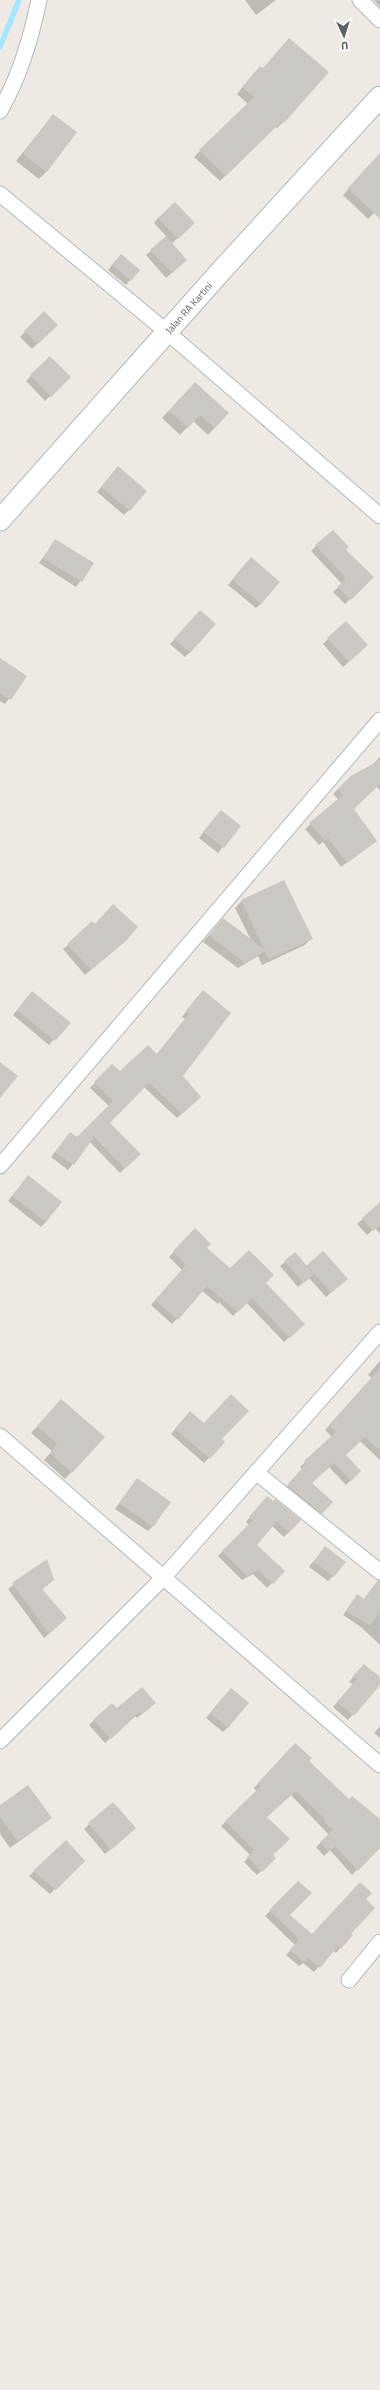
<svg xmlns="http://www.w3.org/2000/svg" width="380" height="2390" font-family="'Titillium Web',sans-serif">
<rect width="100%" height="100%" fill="#eeeae3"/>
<g fill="#0003">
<polygon points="245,0 276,0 256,15"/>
<polygon points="374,0 380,0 380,7"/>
<polygon points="289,39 283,122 277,128 275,127 220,181 194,157 248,104 237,94 254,73 263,69"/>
<polygon points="53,115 46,172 39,179 16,161"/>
<polygon points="380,163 380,207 368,219 343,195 370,164"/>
<polygon points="158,218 189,228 171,244 181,265 166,278 146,255 167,237 154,223"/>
<polygon points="116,260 130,280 126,285 108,270"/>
<polygon points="44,313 56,325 32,349 20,337"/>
<polygon points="50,357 70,377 45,401 26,381"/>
<polygon points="188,390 228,413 208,435 193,421 180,435 162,418"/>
<polygon points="114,472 129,510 124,515 97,492"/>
<polygon points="55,541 93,564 76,587 39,563"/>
<polygon points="316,546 345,550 372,577 345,604 333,592 342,584 311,551"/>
<polygon points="246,563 261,604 256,608 228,585"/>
<polygon points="195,617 190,652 185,657 170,644"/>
<polygon points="346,622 362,650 343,667 323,644"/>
<polygon points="0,659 26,677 5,704 0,701"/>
<polygon points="380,757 380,790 376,786 353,809 376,841 341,867 323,842 319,845 305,829 339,800 333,794 351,776 371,766"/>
<polygon points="216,816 240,826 218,853 199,838"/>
<polygon points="242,901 311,938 305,945 262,965 258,956 238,968 203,942 217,926 251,940 235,908"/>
<polygon points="95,926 119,946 85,975 63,949"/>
<polygon points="198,996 182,1076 195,1102 177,1118 144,1087 109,1123 139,1154 120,1173 90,1142 68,1170 51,1157 70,1133 77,1138 109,1106 90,1088 112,1065 120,1072 156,1055 185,1019 182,1017"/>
<polygon points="28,997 69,1023 49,1045 13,1015"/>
<polygon points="28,1176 46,1222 41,1227 8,1201"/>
<polygon points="380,1204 380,1234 375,1228 367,1235 357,1224"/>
<polygon points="195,1230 205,1248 230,1269 264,1283 303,1324 284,1342 246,1302 233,1316 219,1302 218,1304 202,1291 172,1324 151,1305 182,1270 169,1257"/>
<polygon points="323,1252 342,1283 326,1297 309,1278 298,1287 280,1266 285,1262 307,1266"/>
<polygon points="380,1361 380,1460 360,1441 345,1455 360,1471 346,1485 329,1467 311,1483 321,1513 317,1518 283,1491 302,1469 300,1467 332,1437 325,1430 372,1378 368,1375"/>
<polygon points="55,1407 71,1472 65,1479 44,1460 52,1451 31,1433"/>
<polygon points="185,1417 224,1442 204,1463 171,1434"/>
<polygon points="137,1479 152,1527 148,1531 115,1509"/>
<polygon points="262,1502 300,1520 284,1537 272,1526 256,1545 284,1571 267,1588 253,1574 242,1580 218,1556 249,1525 246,1522"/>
<polygon points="325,1547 333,1576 328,1581 309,1567"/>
<polygon points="47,1560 48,1585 41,1590 61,1623 44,1638 8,1589"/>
<polygon points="375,1585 380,1588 380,1645 361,1627 343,1615 357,1596 363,1600"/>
<polygon points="359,1670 380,1679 380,1684 348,1720 333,1707 353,1684 349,1682"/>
<polygon points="226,1694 228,1727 223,1732 206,1718"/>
<polygon points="150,1708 137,1718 135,1716 105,1743 89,1725 94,1720 116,1709"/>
<polygon points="380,1726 380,1738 374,1733"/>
<polygon points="290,1749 308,1761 349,1800 380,1821 380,1846 352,1875 330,1850 324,1856 316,1847 329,1835 291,1795 266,1817 272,1855 275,1858 257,1875 244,1862 250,1855 221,1826 257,1792 254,1788"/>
<polygon points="113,1803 130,1833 105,1854 84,1829"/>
<polygon points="0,1806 51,1818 10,1848 0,1834"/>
<polygon points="66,1841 84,1860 50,1894 29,1876"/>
<polygon points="298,1882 289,1916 312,1935 364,1899 340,1948 336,1953 333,1951 314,1972 303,1963 299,1966 286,1955 295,1945 265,1916"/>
</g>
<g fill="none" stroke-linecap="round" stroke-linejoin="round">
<polyline stroke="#a2e6ff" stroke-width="5.5" points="0,47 19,0"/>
</g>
<g fill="#cbc7c2">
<polygon points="289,38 329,72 284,123 282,121 226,176 199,150 254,97 242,87 260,66 263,68"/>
<polygon points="53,114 77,132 47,172 23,154"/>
<polygon points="380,153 380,219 348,188"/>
<polygon points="175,202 195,223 178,239 158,218"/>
<polygon points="166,236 187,260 172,273 150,250"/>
<polygon points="121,254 140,270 131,281 112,265"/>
<polygon points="44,311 58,325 38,344 24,331"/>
<polygon points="50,356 71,377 51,397 30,375"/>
<polygon points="195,382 229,413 215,428 200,415 188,428 169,411"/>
<polygon points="118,466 147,491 130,511 101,487"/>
<polygon points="333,530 349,547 346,550 374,577 351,600 337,587 346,578 315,545"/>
<polygon points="55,539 94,563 82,582 43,558"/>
<polygon points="251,557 280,582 261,604 232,580"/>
<polygon points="200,610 216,624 190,653 174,639"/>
<polygon points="346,621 368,645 349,662 327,638"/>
<polygon points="0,658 27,676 11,700 0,693"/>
<polygon points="380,760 380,784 354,809 377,841 347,863 328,838 325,841 309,823 343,795 338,789 351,776"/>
<polygon points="221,810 241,826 224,848 203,832"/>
<polygon points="284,880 313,939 269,959 265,951 245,963 209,935 223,918 264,949 241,900"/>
<polygon points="113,904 138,927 126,941 91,970 67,944 92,921 95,924"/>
<polygon points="203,990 231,1013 183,1076 201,1097 182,1114 149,1083 110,1123 141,1154 125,1169 94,1137 74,1165 55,1152 70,1132 77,1137 113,1101 94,1082 112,1064 120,1071 148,1045 157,1054 189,1014 186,1011"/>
<polygon points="32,991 71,1023 55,1041 17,1010"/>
<polygon points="0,1062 18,1076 0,1098"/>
<polygon points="28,1175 62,1202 46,1222 12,1196"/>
<polygon points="380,1202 380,1225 373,1231 362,1218"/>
<polygon points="195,1228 211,1244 207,1248 230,1268 249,1250 274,1275 266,1283 305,1324 290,1338 252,1298 238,1312 207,1286 178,1320 155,1300 186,1265 173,1251"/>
<polygon points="323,1251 348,1279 331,1293 307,1265"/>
<polygon points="295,1252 314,1274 304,1283 284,1261"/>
<polygon points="380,1368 380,1451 365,1437 346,1455 361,1471 351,1481 334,1463 312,1483 333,1502 322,1514 287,1485 306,1464 304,1461 336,1432 329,1425"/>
<polygon points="231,1394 249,1411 222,1439 225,1442 210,1459 175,1429 190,1411 204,1423"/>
<polygon points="61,1399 105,1437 72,1473 50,1453 57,1444 37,1426"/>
<polygon points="137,1478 171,1502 153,1527 119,1503"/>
<polygon points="267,1496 273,1501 275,1499 301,1520 289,1533 277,1521 257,1545 285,1571 273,1584 258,1570 247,1576 222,1551 253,1520 249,1517"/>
<polygon points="325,1546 346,1562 334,1577 314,1562"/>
<polygon points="47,1559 54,1580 42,1589 67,1618 49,1634 12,1583"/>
<polygon points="378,1580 380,1581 380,1612 370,1626 346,1611 357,1594 364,1599"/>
<polygon points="364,1664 380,1677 380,1685 354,1716 337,1702 357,1679 353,1676"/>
<polygon points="142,1687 156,1703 142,1714 140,1712 111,1739 93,1720 112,1703 117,1708"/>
<polygon points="231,1688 249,1703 228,1728 210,1713"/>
<polygon points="295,1743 312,1758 309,1761 349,1799 352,1796 380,1819 380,1848 358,1871 335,1846 329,1852 320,1842 333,1830 326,1824 323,1817 296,1791 267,1817 290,1839 273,1855 276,1858 262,1872 247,1857 254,1850 225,1821 261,1786 258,1783"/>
<polygon points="28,1785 52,1818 18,1842 0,1817 0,1805"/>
<polygon points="113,1802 136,1828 111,1850 88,1823"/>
<polygon points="66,1840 85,1861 56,1890 33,1871"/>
<polygon points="298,1881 312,1893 290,1915 312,1934 360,1882 372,1893 366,1899 375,1908 351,1934 353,1935 341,1949 338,1946 320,1968 308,1958 304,1962 290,1950 299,1939 269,1910"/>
</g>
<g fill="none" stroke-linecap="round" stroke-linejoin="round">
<defs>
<g id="street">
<polyline points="360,0 380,20"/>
<path d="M0,111C20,76 31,39 39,0"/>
<polyline points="0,194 167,332 380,516"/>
<polyline points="0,1166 380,720"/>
<polyline points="0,1436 380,1765"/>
<polyline points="257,1473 380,1572"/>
<polyline points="0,1741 162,1579 380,1332"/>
<polyline points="349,1980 380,1942"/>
</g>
<g id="secondary">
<path id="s1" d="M0,520L221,271L380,97"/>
</g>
</defs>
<use href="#street" stroke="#b4b7bb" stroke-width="17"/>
<use href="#secondary" stroke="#b2b8bb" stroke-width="23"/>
<use href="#street" stroke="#fff" stroke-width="15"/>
<use href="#secondary" stroke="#fff" stroke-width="21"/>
</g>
<g text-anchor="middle" stroke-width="3.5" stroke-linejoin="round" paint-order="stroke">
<g font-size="10" fill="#5b6164" stroke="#fff">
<text dy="4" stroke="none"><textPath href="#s1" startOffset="284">Jalan RA Kartini</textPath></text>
</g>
</g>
<g transform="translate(344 36) rotate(176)" stroke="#ffffff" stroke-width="3" paint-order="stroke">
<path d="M0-3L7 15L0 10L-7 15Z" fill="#5b6164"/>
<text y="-6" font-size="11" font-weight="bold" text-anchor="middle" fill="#5b6164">U</text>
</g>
</svg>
